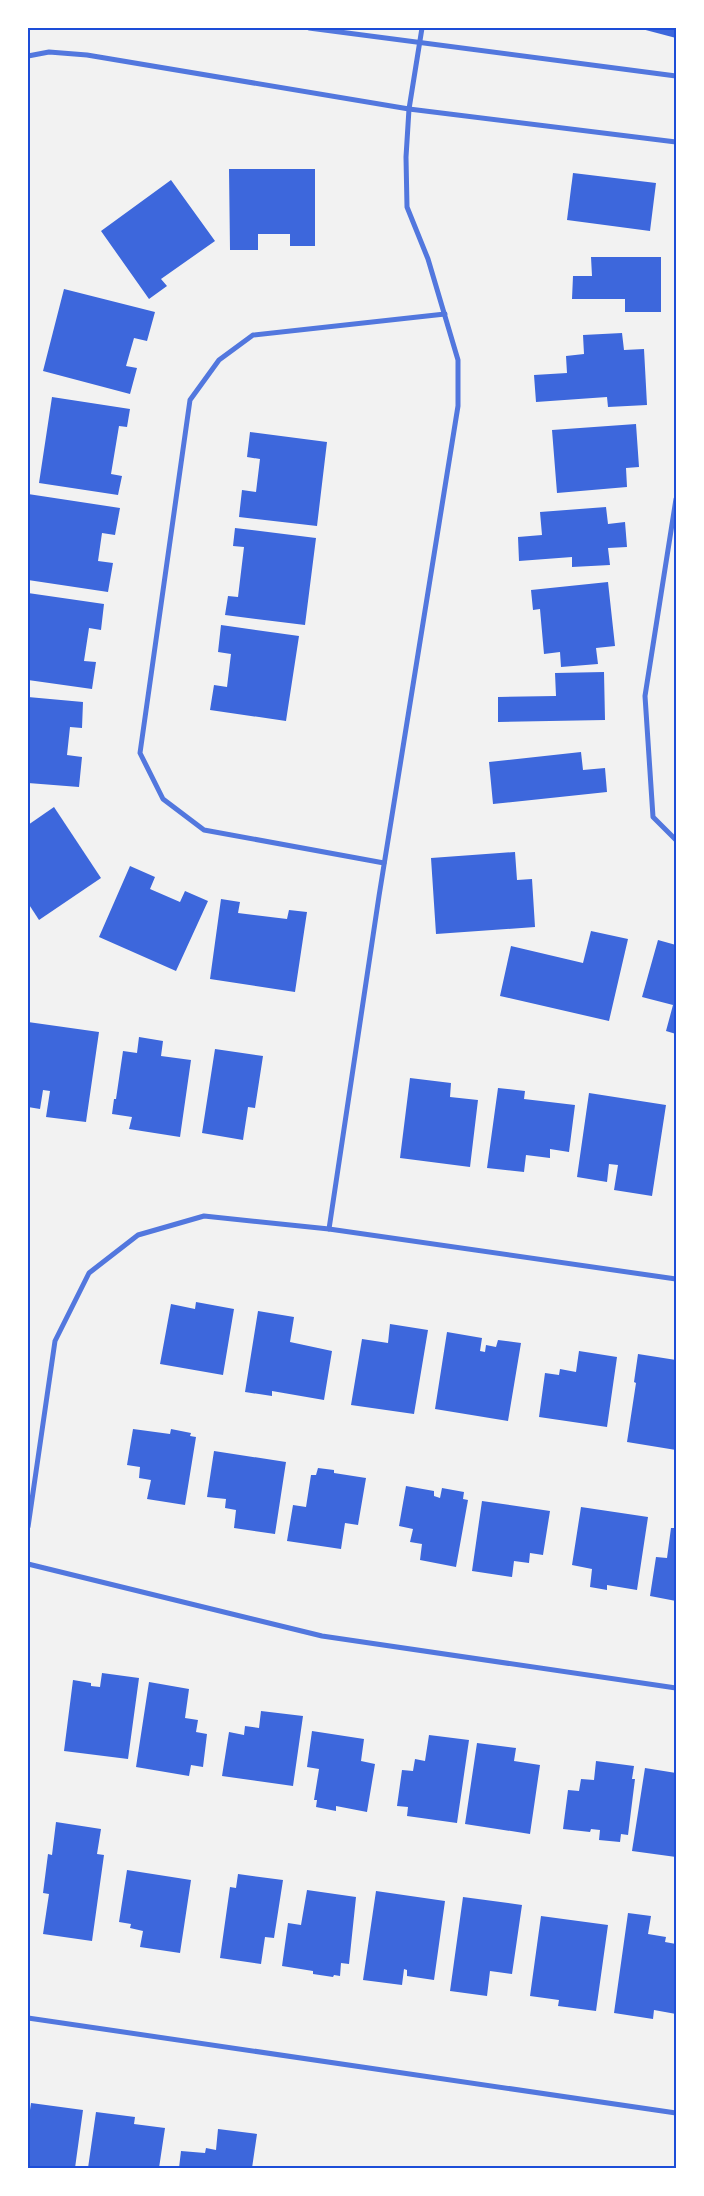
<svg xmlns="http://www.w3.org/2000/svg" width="704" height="2196" font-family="'PT Sans',sans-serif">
<rect width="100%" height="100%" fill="#f2f2f2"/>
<g fill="#3d67dc">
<polygon points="638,28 676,28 676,38"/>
<polygon points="229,169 315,169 315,246 290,246 290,234 258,234 258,250 230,250"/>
<polygon points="573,173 656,183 650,231 567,220"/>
<polygon points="171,180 215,241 161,279 167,286 149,299 101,231"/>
<polygon points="591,257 661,257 661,312 625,312 625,299 572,299 573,276 592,276"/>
<polygon points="64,289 155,312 147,341 134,338 126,366 137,368 130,394 43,371"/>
<polygon points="622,333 624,350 644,349 647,405 608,407 607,397 536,402 534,375 567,373 566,356 584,354 583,335"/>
<polygon points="52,397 130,409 127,427 119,426 111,474 122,476 118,495 39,483"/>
<polygon points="636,424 639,467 626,468 627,487 557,493 552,430"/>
<polygon points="250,432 327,442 317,526 239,517 242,490 256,492 260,459 247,457"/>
<polygon points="28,494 120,508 115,535 102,533 98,561 113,563 108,592 28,580"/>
<polygon points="606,507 608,524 625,522 627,547 608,548 610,565 572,567 572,557 519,561 518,537 542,535 540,512"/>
<polygon points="235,528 316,538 305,625 225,615 228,596 238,597 244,547 233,546"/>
<polygon points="608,582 615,646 596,648 598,664 561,667 560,652 544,654 540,609 533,610 531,590"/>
<polygon points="28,593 104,604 101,630 89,628 84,661 96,662 92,689 28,680"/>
<polygon points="221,625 299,636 286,721 210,710 214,685 227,687 231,654 218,652"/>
<polygon points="604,672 605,720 498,722 498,697 556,696 555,673"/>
<polygon points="28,697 83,702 82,728 70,727 67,755 82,757 79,787 28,783"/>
<polygon points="581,752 583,770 605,768 607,792 493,804 489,762"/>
<polygon points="54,807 101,878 39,920 28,903 28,825"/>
<polygon points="515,852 517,880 532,879 535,927 436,934 431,858"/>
<polygon points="130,866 155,877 150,889 180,902 185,891 208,901 176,971 99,937"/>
<polygon points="221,899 240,902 238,913 287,919 289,910 307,912 295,992 210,979"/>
<polygon points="591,931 628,939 609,1021 500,996 511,946 583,963"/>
<polygon points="658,940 676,945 676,1034 666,1031 673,1005 642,997"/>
<polygon points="28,1022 99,1032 86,1122 46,1117 50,1091 43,1090 40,1109 28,1107"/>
<polygon points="139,1037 163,1041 161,1056 191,1060 180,1137 129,1129 132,1117 112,1114 114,1099 116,1099 123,1051 137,1053"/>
<polygon points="215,1049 263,1056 255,1108 248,1107 243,1140 202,1133"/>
<polygon points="410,1078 451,1083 450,1097 478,1100 470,1167 400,1158"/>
<polygon points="498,1088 525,1091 524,1099 575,1105 569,1152 550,1149 550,1158 526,1155 524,1172 487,1168"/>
<polygon points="589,1093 666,1105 652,1196 614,1190 618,1165 609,1164 607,1182 577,1177"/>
<polygon points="196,1302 234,1309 223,1375 160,1364 171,1304 195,1309"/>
<polygon points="258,1311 294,1317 290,1342 332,1351 324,1400 272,1391 272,1396 245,1392"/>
<polygon points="390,1324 428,1330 414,1414 351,1405 362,1339 388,1343"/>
<polygon points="447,1332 482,1338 480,1351 485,1352 486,1345 496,1347 498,1340 521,1343 508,1421 435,1409"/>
<polygon points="579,1351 617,1357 607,1427 539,1417 545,1373 559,1375 560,1369 576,1372"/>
<polygon points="638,1354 676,1360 676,1450 627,1442 636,1383 634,1382"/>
<polygon points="133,1429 170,1434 171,1429 191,1433 190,1436 196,1437 185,1505 147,1499 151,1480 139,1478 140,1467 127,1465"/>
<polygon points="214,1451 286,1462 275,1534 234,1528 236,1510 225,1508 226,1499 207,1497"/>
<polygon points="318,1468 334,1470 334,1473 366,1478 358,1525 345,1523 341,1549 287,1541 293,1505 306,1507 311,1475 316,1475"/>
<polygon points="406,1486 434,1491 434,1496 440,1498 442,1488 464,1492 463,1499 468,1500 456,1567 420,1560 422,1544 410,1542 413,1529 399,1526"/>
<polygon points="482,1501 550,1511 543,1555 530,1553 529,1563 514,1561 512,1577 472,1571"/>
<polygon points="581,1507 648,1517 637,1590 607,1585 607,1590 590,1587 592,1569 572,1565"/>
<polygon points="671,1528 676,1528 676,1601 650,1596 656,1557 667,1558"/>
<polygon points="102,1673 139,1678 128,1759 64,1751 73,1680 91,1683 91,1686 100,1687"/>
<polygon points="149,1682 189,1689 185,1718 198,1720 196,1732 207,1734 203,1767 191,1765 189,1776 136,1767"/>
<polygon points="261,1711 303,1716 293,1786 222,1776 229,1732 244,1735 245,1726 259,1728"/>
<polygon points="312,1731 364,1739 361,1761 375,1764 367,1812 336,1806 336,1811 316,1807 317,1800 314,1800 319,1769 307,1767"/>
<polygon points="429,1735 469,1740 457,1823 407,1816 408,1807 397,1806 402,1770 413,1771 415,1759 425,1761"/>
<polygon points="477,1743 516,1748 514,1761 540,1765 530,1834 465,1824"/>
<polygon points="596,1761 634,1766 632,1779 635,1779 628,1835 621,1834 620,1842 599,1840 600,1830 591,1829 590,1832 563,1829 568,1790 579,1791 581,1779 594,1780"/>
<polygon points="645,1768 676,1773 676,1857 632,1851"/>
<polygon points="56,1822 101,1829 97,1854 104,1855 92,1941 43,1934 49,1894 43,1893 48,1854 52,1855"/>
<polygon points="127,1870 191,1880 180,1953 140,1947 143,1931 130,1928 131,1924 119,1922"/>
<polygon points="238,1874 283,1880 274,1938 265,1937 261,1964 220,1958 230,1887 236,1888"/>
<polygon points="307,1890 356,1897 349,1964 341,1963 340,1976 334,1975 333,1977 313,1974 313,1971 282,1966 288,1923 301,1925"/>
<polygon points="376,1891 445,1901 434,1980 407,1976 407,1970 404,1969 402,1985 363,1980"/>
<polygon points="463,1897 522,1905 512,1974 490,1971 487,1996 450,1991"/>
<polygon points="628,1913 651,1916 648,1934 666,1937 665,1942 676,1944 676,2014 654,2010 653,2019 614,2013"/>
<polygon points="541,1916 608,1925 596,2011 558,2006 559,2000 530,1996"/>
<polygon points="31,2103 83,2110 75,2168 28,2168 28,2117 29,2117"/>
<polygon points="96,2112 135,2117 134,2124 165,2128 159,2168 88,2168"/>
<polygon points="218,2129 257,2134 252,2168 179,2168 181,2151 205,2153 206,2148 216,2150"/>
</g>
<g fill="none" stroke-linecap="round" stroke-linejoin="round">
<g stroke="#5277de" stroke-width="5">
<polyline points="309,28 676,76"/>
<polyline points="28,56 49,52 87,55 409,109 676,142"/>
<polyline points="676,499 645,696 653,817 676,840"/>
<polyline points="384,863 204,830 163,799 140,753 190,400 219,360 253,335 445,314"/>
<polyline points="329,1229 379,896 458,406 458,360 428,259 407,207 406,157 409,109 422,28"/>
<polyline points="28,1527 55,1341 89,1273 138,1235 204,1216 329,1229 676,1279"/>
<polyline points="28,1564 322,1636 676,1688"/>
<polyline points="28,2018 676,2113"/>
</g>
</g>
<rect width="704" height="2196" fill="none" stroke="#ffffff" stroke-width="58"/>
<rect x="29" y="29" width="646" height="2138" fill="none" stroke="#1d4ed8" stroke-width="2"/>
</svg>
